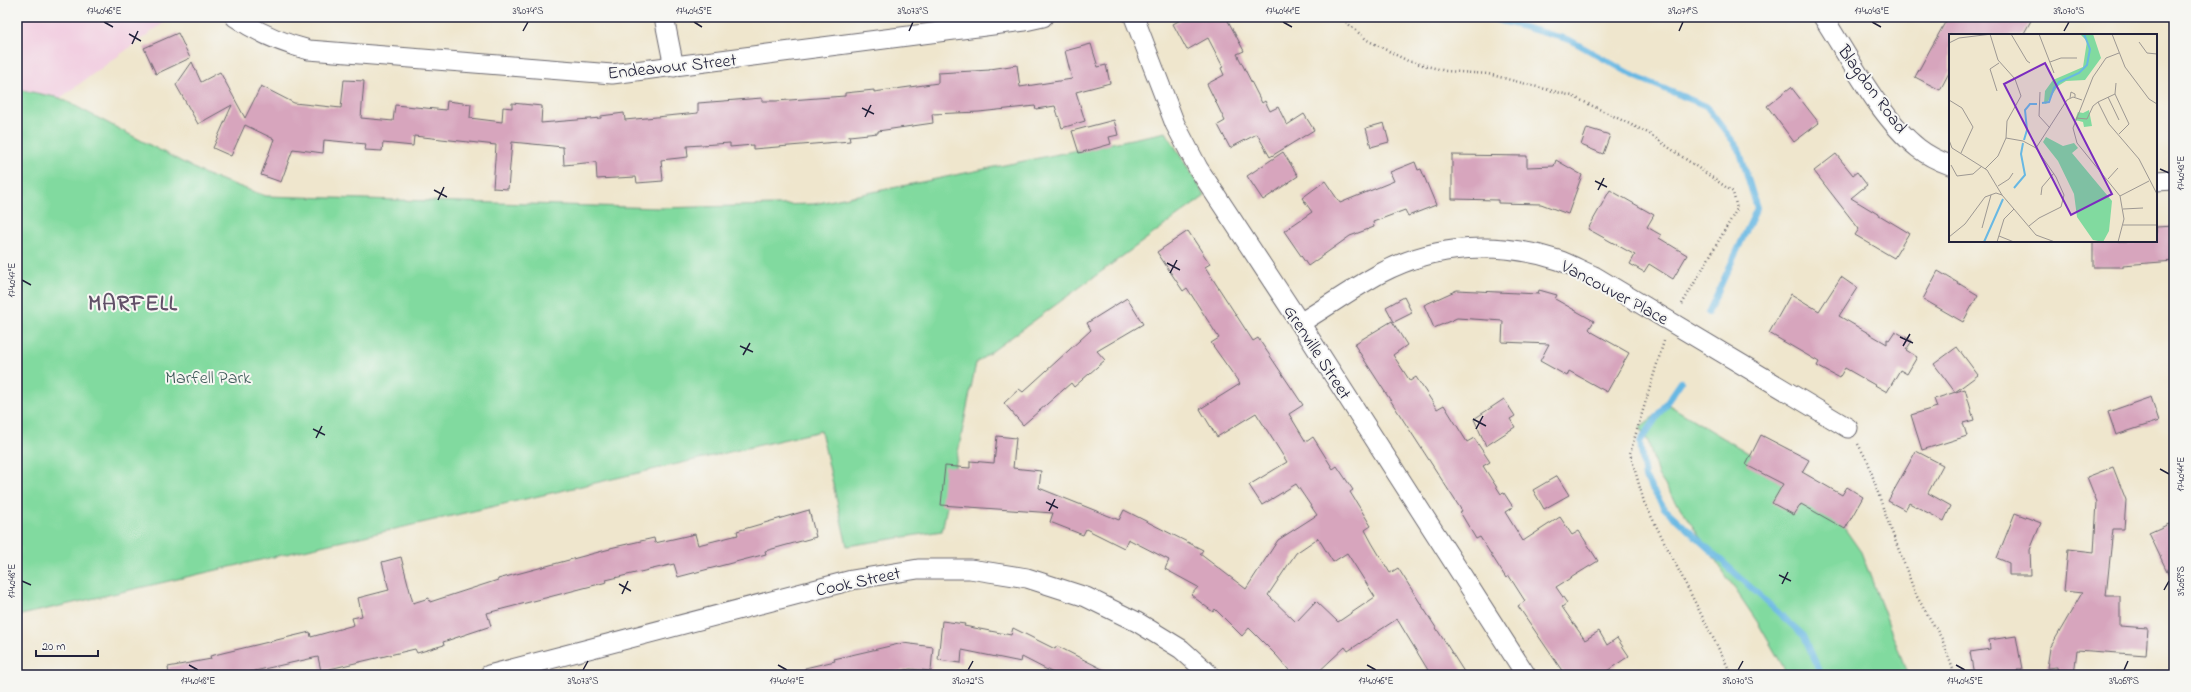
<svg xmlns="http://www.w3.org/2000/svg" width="2191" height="692" font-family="'Indie Flower',sans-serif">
<rect width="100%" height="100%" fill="#f6f6f2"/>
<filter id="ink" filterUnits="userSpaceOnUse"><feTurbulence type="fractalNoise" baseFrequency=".025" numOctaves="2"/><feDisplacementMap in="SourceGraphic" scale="8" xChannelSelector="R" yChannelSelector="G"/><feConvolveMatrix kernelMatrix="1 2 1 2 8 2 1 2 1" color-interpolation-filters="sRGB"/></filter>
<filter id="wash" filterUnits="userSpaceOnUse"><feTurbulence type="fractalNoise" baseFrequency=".012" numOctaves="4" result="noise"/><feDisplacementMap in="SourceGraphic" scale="16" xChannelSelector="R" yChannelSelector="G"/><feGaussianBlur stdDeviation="0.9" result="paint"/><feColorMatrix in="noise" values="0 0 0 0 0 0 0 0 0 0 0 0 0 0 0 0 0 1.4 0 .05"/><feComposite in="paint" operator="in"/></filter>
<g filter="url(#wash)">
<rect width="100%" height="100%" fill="#efe6cd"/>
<polygon fill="#f2cfe1" points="17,17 172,17 60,98 17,89"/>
<g fill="#81da9f" stroke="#527e6d">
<polygon points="17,89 60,98 207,175 266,196 660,208 814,204 1166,132 1205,196 976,363 942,531 847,546 821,431 17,616"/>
<polygon points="1669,405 1824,499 1861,552 1908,675 1788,675 1758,623 1658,475 1648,441 1640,427"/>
</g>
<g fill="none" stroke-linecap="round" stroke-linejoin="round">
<g stroke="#68b8e3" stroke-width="6">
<polyline points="1487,17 1570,40 1636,77 1706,106 1739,149 1757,208 1708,313"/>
<polyline points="1681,382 1640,442 1645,477 1664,508 1804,636 1821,675"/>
</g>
</g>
<g id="blocks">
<g fill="#d7a5bd" fill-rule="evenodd">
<polygon points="1186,17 1226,17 1244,51 1237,54 1262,103 1265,101 1270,111 1278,107 1287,125 1304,114 1314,130 1270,157 1257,134 1230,148 1218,125 1225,121 1207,84 1224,75 1221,68 1223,67 1208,38 1187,50 1173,24"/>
<polygon points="1948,17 2033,17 2023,35 1950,35 1950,71 1940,90 1915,77"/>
<polygon points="178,33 190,58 156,74 144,48"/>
<polygon points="1091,44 1098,67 1106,65 1110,83 1076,92 1085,121 1062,128 1055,106 1036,109 1035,106 979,112 932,114 933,123 878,131 878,133 849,136 850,141 753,149 753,145 730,147 730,143 687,146 688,157 661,160 663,181 637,183 636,177 597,179 596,162 564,165 563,147 512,142 508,189 493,188 496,145 414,136 413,146 383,143 382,151 365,150 366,144 324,140 323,153 293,149 281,182 261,175 274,139 245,125 231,156 213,148 232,105 198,124 176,85 192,62 201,82 220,72 245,118 261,86 294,103 341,108 344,80 364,81 361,118 393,121 395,105 446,110 447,101 471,104 470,118 502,122 503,107 512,108 512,103 542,106 541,123 601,118 601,116 624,113 625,120 698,113 698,103 762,98 762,101 776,101 845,96 845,93 874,90 874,92 938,83 938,73 990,70 990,69 1017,65 1020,87 1072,79 1065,51"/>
<polygon points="1791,87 1819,123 1794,142 1767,106"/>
<polygon points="1114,120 1118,135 1109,137 1111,144 1079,153 1072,131"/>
<polygon points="1384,123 1389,142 1371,147 1366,128"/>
<polygon points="1587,128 1610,135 1603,154 1581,145"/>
<polygon points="1283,152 1298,176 1263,200 1247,176"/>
<polygon points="1836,154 1853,175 1857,172 1867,185 1851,198 1909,233 1894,258 1855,235 1859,229 1814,171"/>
<polygon points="1452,155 1527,156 1527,167 1554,166 1556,160 1582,175 1568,214 1541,204 1498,203 1498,200 1452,199"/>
<polygon points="1415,162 1418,170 1421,169 1436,205 1408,216 1405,210 1373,222 1374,227 1350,236 1308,266 1284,231 1312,212 1302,198 1325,181 1340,203 1394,181 1390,172"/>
<polygon points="1610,190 1654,215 1647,227 1661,235 1659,238 1687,255 1673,279 1649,264 1644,272 1630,264 1635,255 1588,229"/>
<polygon points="2174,226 2174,261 2123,265 2123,267 2093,267 2093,241 2156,241 2156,227"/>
<path d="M1188,231L1210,264L1205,267L1253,341L1258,338L1303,405L1289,414L1306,442L1313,437L1333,469L1337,466L1353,490L1350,492L1371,526L1365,530L1372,543L1390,573L1398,568L1466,675H1431L1397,619L1348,651L1345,647L1315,675H1293L1277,656L1249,628L1242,636L1215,609L1213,612L1191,595L1198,587L1165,569L1169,560L1128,539L1124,548L1086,529L1083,535L1050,522L1053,513L941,505L945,466L970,468V461L994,463L997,436L1016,438L1013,468L1041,471L1039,488L1119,520L1124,510L1203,550L1200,554L1246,589L1278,540L1317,515L1296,484L1262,505L1249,485L1287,462L1256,413L1217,437L1200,409L1240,384L1211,343L1219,338L1187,288L1183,291L1157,252ZM1318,538L1333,562L1347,553L1375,597L1338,622L1316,601L1296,622L1268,595L1296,553Z"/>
<polygon points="1938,271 1978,295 1963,322 1923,299"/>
<polygon points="1841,277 1857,288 1839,316 1887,344 1887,339 1889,340 1895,331 1912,341 1906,350 1917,357 1907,374 1900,370 1887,392 1845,368 1839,378 1817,366 1819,362 1769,333 1791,294 1819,311"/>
<polygon points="1457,290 1538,294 1539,290 1557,295 1555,299 1594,321 1589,329 1592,332 1629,353 1607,392 1569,371 1567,376 1540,361 1549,344 1502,342 1503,321 1457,318 1434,328 1424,305"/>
<polygon points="1404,297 1412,313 1394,322 1386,307"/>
<polygon points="1127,298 1143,324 1097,351 1105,360 1074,387 1071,383 1023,425 1004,403 1019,389 1023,392 1091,330 1087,323"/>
<polygon points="1392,321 1407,345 1393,355 1410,381 1416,377 1437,409 1444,405 1467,442 1474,438 1490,462 1483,466 1501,494 1504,493 1513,507 1505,512 1523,541 1560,517 1572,535 1579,531 1598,561 1556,587 1567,603 1562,607 1585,640 1599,631 1607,645 1617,638 1629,656 1601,675 1565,675 1518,606 1525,601 1509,576 1506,578 1480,537 1476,539 1460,512 1462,511 1354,344"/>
<polygon points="1957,347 1978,375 1955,392 1934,364"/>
<polygon points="1965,389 1974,420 1963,423 1967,436 1922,450 1911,415 1937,407 1934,399"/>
<polygon points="2151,397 2159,421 2116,435 2108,412"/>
<polygon points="1504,399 1515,416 1510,419 1515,427 1486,446 1474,419"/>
<polygon points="1761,435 1809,460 1802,472 1842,495 1847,487 1863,497 1845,529 1801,504 1794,515 1772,503 1783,484 1746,465"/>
<polygon points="1916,451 1943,465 1928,493 1951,506 1944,521 1909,503 1905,510 1888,501"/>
<polygon points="2113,467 2126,500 2124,529 2113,529 2106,596 2120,596 2120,626 2148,628 2146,655 2077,650 2074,675 2058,675 2057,667 2047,668 2050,648 2082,593 2064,591 2068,549 2094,552 2097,502 2087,477"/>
<polygon points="1557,476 1569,495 1544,509 1533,490"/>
<polygon points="809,510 816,537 765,551 766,554 678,577 674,564 606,580 607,582 487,613 491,626 443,642 444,645 417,653 415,649 321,671 318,657 250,672 250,675 169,675 168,667 211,659 210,656 310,632 311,637 354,625 352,618 362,616 358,598 389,590 382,562 401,557 413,603 429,598 430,602 498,580 498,579 610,549 610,548 654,538 655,543 695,534 698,545 738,535 737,531"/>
<polygon points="2015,513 2041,523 2030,550 2031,575 2009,575 2009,563 1997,558"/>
<polygon points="2169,524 2174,536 2174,586 2149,533"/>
<polygon points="942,621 965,624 964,626 1011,635 1013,628 1055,649 1057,646 1114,675 1057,675 1022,657 1021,662 962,650 961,663 938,660"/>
<polygon points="2016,636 2022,669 2017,669 2018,674 1974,675 1970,652 1990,649 1989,640"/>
<polygon points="903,643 933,647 931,671 910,669 880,675 805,675 805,668 835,661 834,659"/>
</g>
</g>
</g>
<g filter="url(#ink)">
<use href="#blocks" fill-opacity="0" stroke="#6a676e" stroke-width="1"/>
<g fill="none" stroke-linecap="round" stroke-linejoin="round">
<defs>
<g id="minor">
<path d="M235,17C258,33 282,43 309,50L612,74L1025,21L1043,17"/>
<polyline points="664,17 674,67"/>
<polyline points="1134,17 1175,124 1198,168 1300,323 1526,675"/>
<path d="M1823,17C1849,57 1880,118 1918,148C1927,155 1939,161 1950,165"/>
<polyline points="2156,181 2174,180"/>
<path d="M1300,323C1327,307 1353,288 1381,273C1436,244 1499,241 1558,260C1570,264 1582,271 1594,276L1848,428"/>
<polyline points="489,675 852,580 918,569 970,569 1027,578 1086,597 1137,622 1181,649 1210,675"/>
</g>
</defs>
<use href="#minor" stroke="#6a676e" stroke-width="21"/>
<g stroke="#6a676e" stroke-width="2.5" stroke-dasharray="1 3" stroke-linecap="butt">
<polyline points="1340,17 1367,40 1408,61 1446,71 1488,74 1572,96 1648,133 1733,192 1737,209 1681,306"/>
<polyline points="1664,341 1630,453 1644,502 1732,675"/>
<polyline points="1858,444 1868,462 1884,511 1916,595 1942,639 1955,675"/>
</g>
<use href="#minor" stroke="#fff" stroke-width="19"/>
</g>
</g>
<path fill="none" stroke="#22223b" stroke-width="1.5" d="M104,22L113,27M694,22L702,27M1283,22L1292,27M1872,22L1881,27M523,31L528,22M909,31L913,22M1679,31L1683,22M2064,31L2069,22M129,34L141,41M132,44L138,31M862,108L874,114M865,117L871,105M2160,169L2169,173M1595,181L1607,187M434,190L447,197M1598,190L1604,178M438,200L444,187M1167,263L1180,270M1170,273L1177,260M22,280L31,285M1900,337L1913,343M740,346L753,352M1903,346L1910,334M743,355L750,343M1473,419L1486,426M313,429L325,435M1476,429L1483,416M316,438L322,426M2160,469L2169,474M1046,502L1058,508M1049,511L1055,499M1779,575L1791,581M22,581L31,585M619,584L631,591M1782,584L1788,572M2164,590L2169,581M622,594L628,581M189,665L198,670M778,665L787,670M1367,665L1376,670M1956,665L1965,670M583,670L588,661M968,670L973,661M1738,670L1743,661M2124,670L2128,661"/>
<g text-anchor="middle" stroke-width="4" stroke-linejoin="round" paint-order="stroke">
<g font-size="18" fill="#22223b" stroke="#f6f6f2">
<text transform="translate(672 66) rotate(-6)" y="6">Endeavour Street</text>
<text transform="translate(1873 89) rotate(54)" y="6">Blagdon Road</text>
<text transform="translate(1615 292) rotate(28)" y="6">Vancouver Place</text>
<text transform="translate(1318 352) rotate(57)" y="6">Grenville Street</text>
<text transform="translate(858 581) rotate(-12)" y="6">Cook Street</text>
</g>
<g font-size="18" fill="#3e5959" stroke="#f6f6f2">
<text x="208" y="383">Marfell Park</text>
</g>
<g font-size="22" font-weight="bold" letter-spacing="1" fill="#615068" stroke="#f6f6f2">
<text x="133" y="310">MARFELL</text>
</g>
</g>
<g transform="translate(1949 34)">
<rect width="208" height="208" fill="#efe6cd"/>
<path d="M131,0H144L152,24L136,46L117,47L109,52L97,70L95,69L96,57L104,46L134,33L138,7ZM140,76L143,92L135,93L134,88L126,86L129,78L134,79ZM97,103L114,112L125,109L129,114L123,119L163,167L160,197L154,208L144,206L128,183L125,160L109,127L94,108Z" fill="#81da9f"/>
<path fill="none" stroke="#68b8e3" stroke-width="2" d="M93,69L100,68L105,54L110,48L130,39L138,31L141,15L135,0M75,106L78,96L76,76L81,70H88M65,154L76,141L72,120L74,109M35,208L54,165"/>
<path fill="none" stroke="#9d9893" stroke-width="1" d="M62,0L78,27L81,29M90,0L105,39M163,0L176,33L200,65L208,70M190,8L198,19L208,20M0,9L10,4L43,0M101,28L112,24H128M167,49L166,60L180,90L170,100M48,57L41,35L50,29M91,58L90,82L101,94M166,60L149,68L160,90L190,125L208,160M159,63L170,86M121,64L122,58L126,60V63M0,66L13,74L24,93L12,119M127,84L138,85L144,72L149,68M57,104L74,107L87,114L107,143L115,161L112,173L90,184L80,192M0,106L3,114L38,136L53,161M87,114L118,66L124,63L133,66M2,131L8,142L24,140L33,132M36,135L49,122L57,104L58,87L72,62L66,45L49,26L41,0M159,145L169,134M49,152L60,145L64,139M92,161L93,153L105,139M171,162L200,147M174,175L194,174M174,191H208M33,194L42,161M50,202L65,208M0,203L16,190L36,163L47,159L53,161L87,201L106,208M48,208L55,185L65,175M169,208L175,185L171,162L128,109L124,94L144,43L157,24L170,19"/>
<path fill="#7b2cbf" fill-opacity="0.15" stroke="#7b2cbf" stroke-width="2" d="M96,29L163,160L122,181L55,50Z"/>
<rect width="208" height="208" fill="none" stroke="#22223b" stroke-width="2"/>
</g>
<rect width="2191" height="692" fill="none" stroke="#f6f6f2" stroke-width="44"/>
<path d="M36 650v6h62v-6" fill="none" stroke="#22223b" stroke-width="2"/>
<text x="42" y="650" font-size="12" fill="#22223b" stroke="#f6f6f2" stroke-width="3" paint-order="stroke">20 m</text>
<rect x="22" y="22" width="2147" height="648" fill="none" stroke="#22223b" stroke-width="1.5"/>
<g font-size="10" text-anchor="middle" fill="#22223b">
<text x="104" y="14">174.046°E</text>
<text x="528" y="14">39.074°S</text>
<text x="694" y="14">174.045°E</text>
<text x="913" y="14">39.073°S</text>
<text x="1283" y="14">174.044°E</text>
<text x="1683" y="14">39.071°S</text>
<text x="1872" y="14">174.043°E</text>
<text x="2069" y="14">39.070°S</text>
<text transform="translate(2180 173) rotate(-90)" y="4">174.043°E</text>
<text transform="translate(11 280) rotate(-90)" y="4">174.047°E</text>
<text transform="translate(2180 474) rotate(-90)" y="4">174.044°E</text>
<text transform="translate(11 581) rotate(-90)" y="4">174.048°E</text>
<text transform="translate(2180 581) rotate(-90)" y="4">39.069°S</text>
<text x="198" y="684">174.048°E</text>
<text x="583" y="684">39.073°S</text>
<text x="787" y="684">174.047°E</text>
<text x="968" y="684">39.072°S</text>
<text x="1376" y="684">174.046°E</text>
<text x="1738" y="684">39.070°S</text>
<text x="1965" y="684">174.045°E</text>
<text x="2124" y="684">39.069°S</text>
</g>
</svg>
